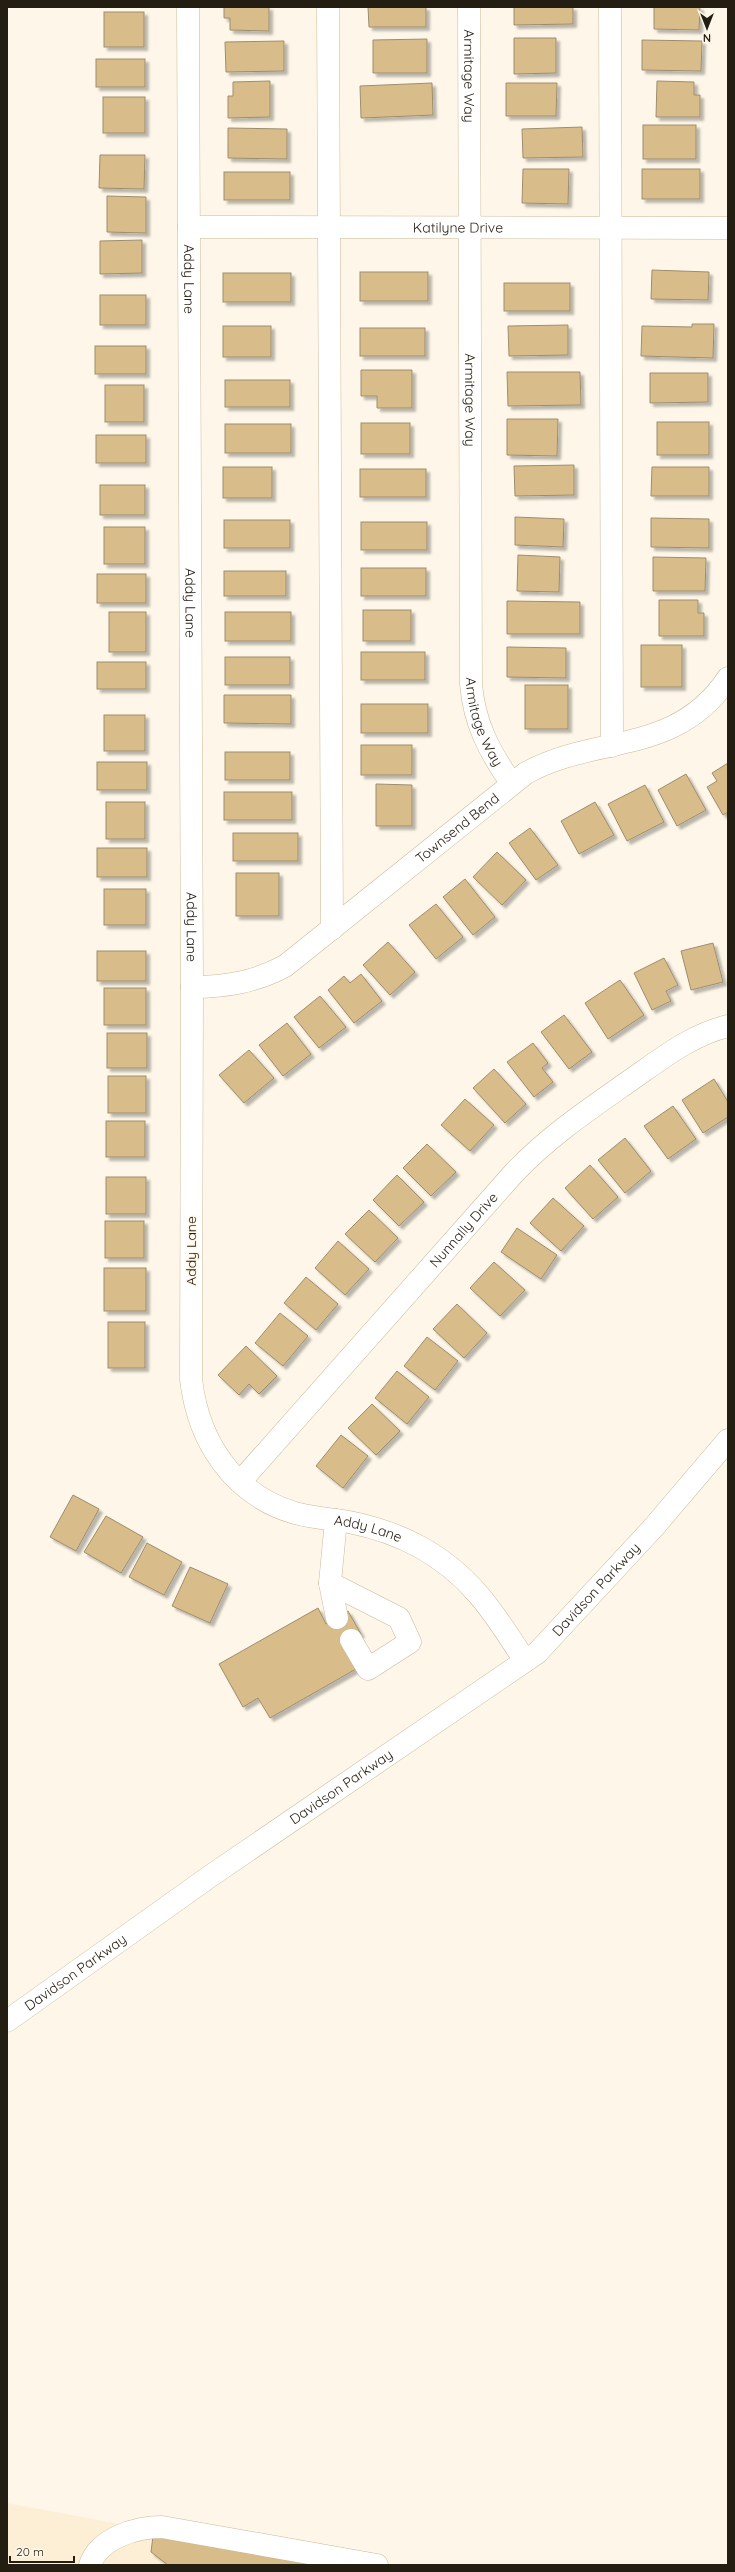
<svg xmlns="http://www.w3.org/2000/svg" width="735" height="2572" font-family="Quicksand,sans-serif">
<defs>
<filter id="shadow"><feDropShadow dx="3.5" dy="3.5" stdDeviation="1" flood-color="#0004"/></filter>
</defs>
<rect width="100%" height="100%" fill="#fef7e9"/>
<polygon fill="#fcefd6" points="7,2503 342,2565 7,2565"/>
<g fill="#d8bd8a" stroke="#9e8d6d" filter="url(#shadow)">
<polygon points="224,7 269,7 269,31 230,30 230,18 224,18"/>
<polygon points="368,7 426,7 426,27 369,27"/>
<polygon points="514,7 573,7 573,24 514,25"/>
<polygon points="654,7 700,7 699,30 654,29"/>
<rect x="104" y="12" width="40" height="35"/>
<polygon points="514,38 556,38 556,73 514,74"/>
<polygon points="427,39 427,73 373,73 373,40"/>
<polygon points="642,40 702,41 701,71 642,70"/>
<polygon points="284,41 284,71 226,72 225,42"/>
<rect x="96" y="59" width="49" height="28"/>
<polygon points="270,81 270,117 228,118 228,96 233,96 233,82"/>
<polygon points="657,81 694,82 694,95 700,95 700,117 656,117"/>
<polygon points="432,83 433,115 361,118 360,86"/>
<polygon points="506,83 557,83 556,116 506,116"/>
<rect x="103" y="97" width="42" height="36"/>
<rect x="643" y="125" width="53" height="34"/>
<polygon points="582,127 583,157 523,158 522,129"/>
<polygon points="228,128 287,129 287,159 228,158"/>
<polygon points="100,155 145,155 144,189 99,188"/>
<polygon points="523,169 569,169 568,204 522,203"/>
<rect x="642" y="169" width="58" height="30"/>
<rect x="224" y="172" width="66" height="28"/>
<polygon points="107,196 146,197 146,233 107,232"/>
<polygon points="142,240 142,273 100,274 100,241"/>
<polygon points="652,270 709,272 708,300 651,299"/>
<rect x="360" y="272" width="68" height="29"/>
<rect x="223" y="273" width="68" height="29"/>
<rect x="504" y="283" width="66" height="28"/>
<rect x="100" y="295" width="46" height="30"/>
<polygon points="692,324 714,324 713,358 641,356 642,326 692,327"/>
<polygon points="568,325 568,355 509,356 508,326"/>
<rect x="223" y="326" width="48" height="31"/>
<rect x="360" y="328" width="65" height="28"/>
<rect x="95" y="346" width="51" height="28"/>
<polygon points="361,370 412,370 412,408 377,408 377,396 361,396"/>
<polygon points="507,372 580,372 581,405 508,406"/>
<polygon points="650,373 708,373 708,402 650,403"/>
<rect x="225" y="380" width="65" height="27"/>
<rect x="105" y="385" width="39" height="37"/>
<polygon points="507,419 558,419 557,456 507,455"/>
<rect x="657" y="422" width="52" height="33"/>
<rect x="361" y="423" width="49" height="31"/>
<rect x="225" y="424" width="66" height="29"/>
<rect x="96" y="435" width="50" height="28"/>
<polygon points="574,465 574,495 515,496 514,466"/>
<rect x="223" y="467" width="49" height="31"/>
<polygon points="652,467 709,467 709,496 651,496"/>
<rect x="360" y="469" width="66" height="28"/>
<rect x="100" y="485" width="45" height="30"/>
<polygon points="515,517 564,519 563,547 515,545"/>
<polygon points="651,518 709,519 709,548 651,547"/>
<rect x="224" y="520" width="66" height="28"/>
<rect x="361" y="522" width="66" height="28"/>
<rect x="104" y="527" width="41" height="37"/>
<polygon points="518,555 560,557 559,592 517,591"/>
<polygon points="653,557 706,558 705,591 653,591"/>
<rect x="361" y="568" width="65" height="28"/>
<rect x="224" y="571" width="62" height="25"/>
<rect x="97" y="574" width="49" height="29"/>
<polygon points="659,600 698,600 698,613 704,613 704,636 659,636"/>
<polygon points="507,601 580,602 580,634 507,634"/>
<rect x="363" y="610" width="48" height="31"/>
<rect x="109" y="612" width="37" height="40"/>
<rect x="225" y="612" width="66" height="29"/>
<rect x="641" y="645" width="41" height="42"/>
<polygon points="507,647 566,648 566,678 507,677"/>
<rect x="361" y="652" width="64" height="28"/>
<rect x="225" y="657" width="65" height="28"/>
<rect x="97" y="662" width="49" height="27"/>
<rect x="525" y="685" width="43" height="44"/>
<polygon points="224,695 291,695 291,724 224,723"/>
<rect x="361" y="704" width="67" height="29"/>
<rect x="104" y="715" width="41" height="36"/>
<rect x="361" y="745" width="51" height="30"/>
<rect x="225" y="752" width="65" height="28"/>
<rect x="97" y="762" width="50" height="28"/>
<polygon points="728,763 728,812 723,815 707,787 717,781 712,773"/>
<polygon points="686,774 706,810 677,826 658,790"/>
<polygon points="376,784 412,785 412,826 376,826"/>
<polygon points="645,785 664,822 627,841 608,804"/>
<rect x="224" y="792" width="68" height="28"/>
<rect x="106" y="802" width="39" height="37"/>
<polygon points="595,802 614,835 579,854 561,821"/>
<polygon points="530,828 558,865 536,880 509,843"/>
<rect x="233" y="833" width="65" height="28"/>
<rect x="97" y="848" width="50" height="29"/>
<polygon points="497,852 526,880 502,905 473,877"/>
<rect x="236" y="873" width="43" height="43"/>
<polygon points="465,879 495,917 473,935 443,897"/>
<rect x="104" y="889" width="42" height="36"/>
<polygon points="436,904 463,937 436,959 409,925"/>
<polygon points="388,942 415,972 390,995 363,965"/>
<polygon points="713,943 723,982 691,990 681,951"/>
<rect x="97" y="951" width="49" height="30"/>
<polygon points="664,958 678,985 666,991 671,1001 652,1010 634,973"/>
<polygon points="361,974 382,1001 354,1023 328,990 344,976 350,983"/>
<polygon points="620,980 644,1015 608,1039 585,1003"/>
<rect x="104" y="988" width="42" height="37"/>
<polygon points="320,996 346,1027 319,1048 294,1017"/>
<polygon points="564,1015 592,1052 569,1069 541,1032"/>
<polygon points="287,1023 311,1054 283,1076 259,1045"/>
<rect x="107" y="1033" width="40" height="35"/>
<polygon points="533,1043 548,1063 542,1068 553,1082 534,1097 507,1062"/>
<polygon points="249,1050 274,1078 244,1103 219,1075"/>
<polygon points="494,1069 526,1104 505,1123 473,1088"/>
<rect x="108" y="1076" width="38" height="37"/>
<polygon points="714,1079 728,1102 728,1117 703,1133 682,1100"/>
<polygon points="465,1099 494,1125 470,1151 441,1125"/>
<polygon points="673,1106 696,1139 668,1159 644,1126"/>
<rect x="106" y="1121" width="39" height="36"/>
<polygon points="625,1138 651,1171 625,1193 598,1160"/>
<polygon points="427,1144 456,1172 431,1196 403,1168"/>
<polygon points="590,1165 618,1197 593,1219 565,1188"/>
<polygon points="397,1175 424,1202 399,1226 373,1200"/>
<rect x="106" y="1177" width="40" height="37"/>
<polygon points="553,1198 584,1226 561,1251 530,1223"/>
<polygon points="369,1210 398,1238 375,1262 345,1234"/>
<rect x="105" y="1221" width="39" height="37"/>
<polygon points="517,1228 557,1255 541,1279 501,1252"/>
<polygon points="338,1241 369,1269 345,1295 315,1268"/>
<polygon points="494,1262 525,1290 500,1316 470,1288"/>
<rect x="104" y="1268" width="42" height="43"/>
<polygon points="306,1277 338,1304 316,1330 284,1303"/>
<polygon points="457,1304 487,1333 464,1358 433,1329"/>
<polygon points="280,1313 308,1336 283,1366 255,1343"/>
<rect x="108" y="1322" width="37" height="46"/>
<polygon points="427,1337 458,1361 435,1390 404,1366"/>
<polygon points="246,1346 277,1376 259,1394 249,1384 239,1395 218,1375"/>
<polygon points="397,1371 429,1397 407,1424 375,1398"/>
<polygon points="372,1404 400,1431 376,1455 348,1428"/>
<polygon points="341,1435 368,1456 343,1488 316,1466"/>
<polygon points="73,1495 99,1509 76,1551 50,1537"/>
<polygon points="106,1516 143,1537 121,1573 84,1552"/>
<polygon points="147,1543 182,1562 164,1595 129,1577"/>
<polygon points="190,1567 228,1584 210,1623 172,1606"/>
<polygon points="318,1608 326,1624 348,1611 361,1634 342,1645 356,1669 270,1718 258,1698 243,1707 219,1664"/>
<polygon points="153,2536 343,2565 168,2565 151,2552"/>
</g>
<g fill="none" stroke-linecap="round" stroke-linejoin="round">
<defs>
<g id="minor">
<path id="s1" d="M188,7L192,987L191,1379C198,1441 233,1495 295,1513C313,1518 331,1519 349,1522C374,1527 398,1535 420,1547C471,1575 495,1614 525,1661"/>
<polyline points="328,7 332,929"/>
<path id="s2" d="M469,7L471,684C474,723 490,753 512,784"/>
<polyline points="610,7 612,746"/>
<path id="s3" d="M189,227L728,228"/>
<path id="s4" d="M192,987C226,987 255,982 285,966L526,773C597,734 676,756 728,678"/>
<path id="s5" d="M240,1482L514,1173C548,1137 588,1110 628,1082C660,1060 690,1035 728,1026"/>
<polyline points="336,1520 330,1583 399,1618 410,1642 368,1669 351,1640"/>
<polyline points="330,1583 337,1618"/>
<path id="s6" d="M7,2021L209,1877L537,1653L653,1528L728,1440"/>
<path d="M90,2565C99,2538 136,2527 162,2527L377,2565"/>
</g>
</defs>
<use href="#minor" stroke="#cbb997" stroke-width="23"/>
<use href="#minor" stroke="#fff" stroke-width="22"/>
</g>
<g text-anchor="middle" stroke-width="3" stroke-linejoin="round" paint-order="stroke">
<g font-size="14" fill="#241d11" stroke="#fef7e9">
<text dy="5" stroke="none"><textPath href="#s2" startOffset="69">Armitage Way</textPath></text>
<text dy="5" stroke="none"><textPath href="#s3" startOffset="269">Katilyne Drive</textPath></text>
<text dy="5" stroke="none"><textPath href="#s1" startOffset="272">Addy Lane</textPath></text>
<text dy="5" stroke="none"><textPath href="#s2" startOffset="393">Armitage Way</textPath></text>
<text dy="5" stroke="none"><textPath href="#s1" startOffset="596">Addy Lane</textPath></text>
<text dy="5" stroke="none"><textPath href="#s2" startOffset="717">Armitage Way</textPath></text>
<text dy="5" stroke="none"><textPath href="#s4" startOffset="317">Townsend Bend</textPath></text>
<text dy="5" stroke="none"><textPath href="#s1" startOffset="920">Addy Lane</textPath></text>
<text dy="5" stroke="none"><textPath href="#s5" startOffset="337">Nunnally Drive</textPath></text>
<text transform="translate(191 1251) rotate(-90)" y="5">Addy Lane</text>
<text dy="5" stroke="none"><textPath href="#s1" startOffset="1627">Addy Lane</textPath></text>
<text dy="5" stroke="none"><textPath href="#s6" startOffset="732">Davidson Parkway</textPath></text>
<text dy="5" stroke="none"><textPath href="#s6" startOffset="408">Davidson Parkway</textPath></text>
<text dy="5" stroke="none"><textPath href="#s6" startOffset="84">Davidson Parkway</textPath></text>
</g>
</g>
<rect width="735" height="2572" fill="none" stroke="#241d11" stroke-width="16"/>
<g transform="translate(707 28) rotate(180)" stroke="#fef7e9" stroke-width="3" paint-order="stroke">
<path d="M0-3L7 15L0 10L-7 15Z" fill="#241d11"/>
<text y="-6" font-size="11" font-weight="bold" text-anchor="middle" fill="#241d11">N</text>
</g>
<path d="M10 2556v6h64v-6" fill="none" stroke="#241d11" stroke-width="2"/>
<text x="16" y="2556" font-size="12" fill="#241d11" stroke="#fef7e9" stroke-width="3" paint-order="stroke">20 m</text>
</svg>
